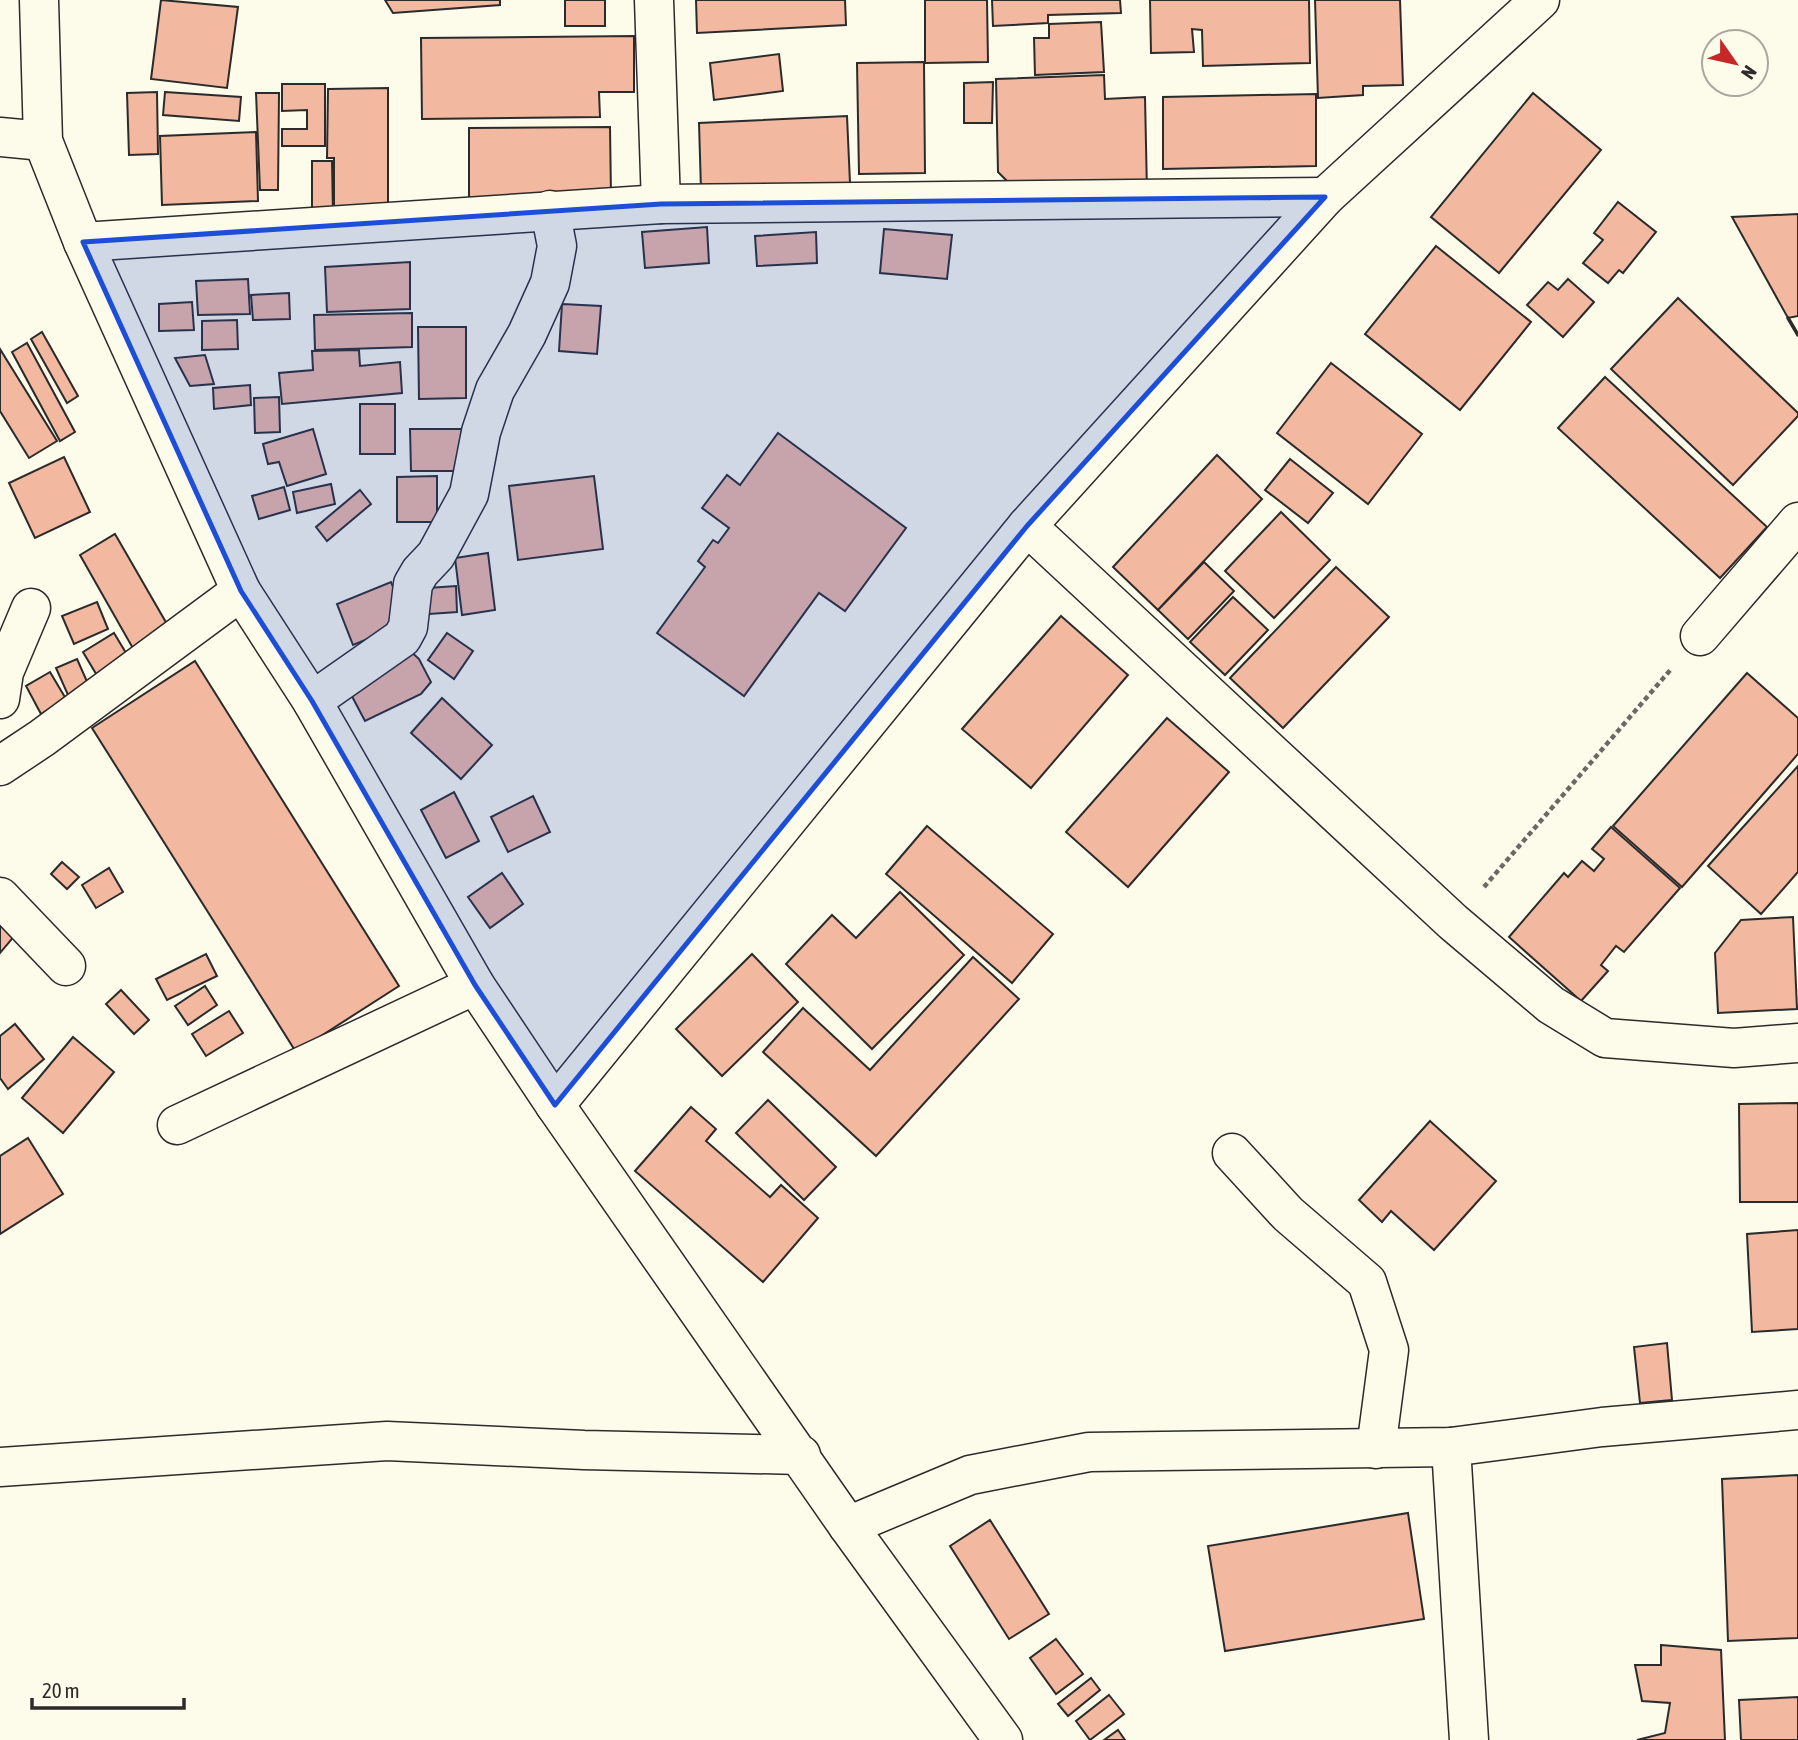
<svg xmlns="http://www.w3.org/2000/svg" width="1798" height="1740" font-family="'Asap Condensed',sans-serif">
<rect width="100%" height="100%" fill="#fdfbea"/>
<g fill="#f2b8a0" stroke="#2b2b2b" stroke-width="2">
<polygon points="161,0 238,7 227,88 151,79"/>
<polygon points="385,0 500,0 500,5 393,13"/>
<rect x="565" y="0" width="40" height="26"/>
<polygon points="696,0 845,0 846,25 697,33"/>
<polygon points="925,0 987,0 988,62 925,63"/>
<polygon points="992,0 1120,0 1121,13 1048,15 1048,23 993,26"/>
<polygon points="1150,0 1309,0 1310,63 1203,66 1202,30 1192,29 1194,52 1151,53"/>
<polygon points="1315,0 1400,0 1403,85 1363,86 1363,95 1318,98"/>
<polygon points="1101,22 1104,72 1035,75 1034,38 1049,38 1049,24"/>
<polygon points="634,36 634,92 599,92 600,117 422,119 421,38"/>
<polygon points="779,54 783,91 714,100 710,63"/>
<polygon points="924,62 925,173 859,174 857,63"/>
<polygon points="1104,75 1105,99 1145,97 1147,192 1021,195 998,172 996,79"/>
<polygon points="993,82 992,123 964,123 964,83"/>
<polygon points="282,84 325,84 325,146 282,146 282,129 307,129 307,110 282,111"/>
<polygon points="388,88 388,214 334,215 334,158 327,158 328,89"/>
<polygon points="157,92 158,154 129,155 127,93"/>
<polygon points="165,92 241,97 239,121 163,115"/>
<polygon points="256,93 279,93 278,190 260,190"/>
<polygon points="1533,93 1601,150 1499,273 1431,217"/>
<polygon points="1316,94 1316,166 1163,169 1163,97"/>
<polygon points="847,116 850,183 701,190 699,123"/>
<polygon points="610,127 611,196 469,198 469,128"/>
<polygon points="256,132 258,201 162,205 160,136"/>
<polygon points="312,161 332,161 333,215 312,215"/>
<polygon points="1618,202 1656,232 1623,273 1619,270 1608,283 1583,263 1603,240 1594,233"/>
<polygon points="1798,214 1798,316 1788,318 1732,217"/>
<polygon points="707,227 709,263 645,268 642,232"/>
<polygon points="884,229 952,235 947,279 880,273"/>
<polygon points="816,232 817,263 757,266 755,236"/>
<polygon points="1436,246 1531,322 1460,410 1365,334"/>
<polygon points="410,262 410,309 327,312 325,267"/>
<polygon points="248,279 250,314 198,315 196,281"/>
<polygon points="1568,279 1594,302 1563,337 1527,305 1548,282 1558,290"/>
<polygon points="289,293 290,319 253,320 251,295"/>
<polygon points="1678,298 1798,413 1798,416 1733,485 1611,369"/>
<polygon points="192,302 194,330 159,331 159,304"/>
<polygon points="562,304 601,306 597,354 559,351"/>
<polygon points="412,313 412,347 315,350 314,315"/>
<polygon points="237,320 238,349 202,350 202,321"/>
<polygon points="418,327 466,327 466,398 419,399"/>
<polygon points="42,332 78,396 67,403 31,339"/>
<polygon points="27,343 75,432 60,441 12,352"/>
<polygon points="0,349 57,441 29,458 0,411"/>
<polygon points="359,350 360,366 400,362 402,393 282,404 279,373 313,370 312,351"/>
<polygon points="205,355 214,384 190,386 175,358"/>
<polygon points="1331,363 1422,434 1368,504 1277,433"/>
<polygon points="1605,377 1767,527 1720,578 1558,428"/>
<polygon points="250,385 251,405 214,409 213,388"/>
<polygon points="279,397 280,432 255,433 254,398"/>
<rect x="360" y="404" width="35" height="50"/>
<polygon points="313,429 326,474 287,486 279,462 268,464 263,444"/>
<polygon points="410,429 465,429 465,471 411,471"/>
<polygon points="778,433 906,528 845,611 819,593 744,696 657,633 705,567 698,561 713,540 718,543 729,528 702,508 727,475 740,485"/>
<polygon points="1217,455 1262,499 1158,610 1113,567"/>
<polygon points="64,457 90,512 35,538 9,483"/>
<polygon points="1290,459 1333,493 1308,523 1265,490"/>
<polygon points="437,476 437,522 397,522 397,477"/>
<polygon points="594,476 603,549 518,560 509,486"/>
<polygon points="331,484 335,504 297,513 293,492"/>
<polygon points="284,487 290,510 259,519 252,496"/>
<polygon points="360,490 371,504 327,541 316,527"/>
<polygon points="1281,512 1330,560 1274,618 1225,571"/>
<polygon points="115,534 175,638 139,659 80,555"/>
<polygon points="488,553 495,610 462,615 455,558"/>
<polygon points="1204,562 1234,591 1188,639 1158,610"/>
<polygon points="1336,567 1389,617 1283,728 1230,678"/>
<polygon points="391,582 407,623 353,645 337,604"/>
<polygon points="456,586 457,612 415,615 413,589"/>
<polygon points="1233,597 1268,630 1225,675 1190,642"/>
<polygon points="97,602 108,629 74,644 62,616"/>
<polygon points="1061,616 1128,675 1031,788 962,729"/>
<polygon points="114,633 132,663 101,682 83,652"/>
<polygon points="447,633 473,651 454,679 428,660"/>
<polygon points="406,647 419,659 431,682 421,694 365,721 346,685"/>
<polygon points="77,659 89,686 68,695 56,668"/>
<polygon points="195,661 399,986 296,1052 92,728"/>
<polygon points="50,672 66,699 41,714 26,686"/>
<polygon points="1747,673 1798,718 1798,754 1682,887 1613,826"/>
<polygon points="442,698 492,745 461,779 411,733"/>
<polygon points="1167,718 1229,772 1128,887 1066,832"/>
<polygon points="1798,766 1798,872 1761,914 1708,866"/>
<polygon points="454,792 479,841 446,858 421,810"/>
<polygon points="533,796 550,832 508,852 491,817"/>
<polygon points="927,826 1053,934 1012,983 886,874"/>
<polygon points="1611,827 1680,888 1624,952 1616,946 1601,965 1608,971 1581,1001 1509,937 1564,873 1568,877 1582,861 1594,871 1604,859 1592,849"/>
<polygon points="62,862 79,877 67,889 51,874"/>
<polygon points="109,868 123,892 96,908 82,885"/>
<polygon points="502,873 523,904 490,928 468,897"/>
<polygon points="900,892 964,955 872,1049 786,964 832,915 856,938"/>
<polygon points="0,909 22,927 0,953"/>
<polygon points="1793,917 1797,1009 1718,1013 1715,953 1741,920"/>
<polygon points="206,954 217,976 167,1000 156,979"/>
<polygon points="752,954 798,1002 722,1076 676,1029"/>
<polygon points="973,957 1019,999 876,1156 763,1052 803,1008 870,1070"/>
<polygon points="205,986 217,1005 188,1025 175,1006"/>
<polygon points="121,990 149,1020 134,1034 106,1004"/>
<polygon points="229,1011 243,1033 206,1056 192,1034"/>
<polygon points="15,1024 44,1059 8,1089 0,1078 0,1036"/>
<polygon points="73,1037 114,1072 63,1133 22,1098"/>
<polygon points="768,1100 836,1167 804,1200 736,1133"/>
<polygon points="1798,1103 1798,1202 1740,1202 1739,1104"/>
<polygon points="691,1107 716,1129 706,1141 770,1197 781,1185 818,1218 763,1282 635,1171"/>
<polygon points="1430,1121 1496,1181 1434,1250 1391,1211 1382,1222 1359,1200"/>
<polygon points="28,1138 63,1194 0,1234 0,1156"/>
<polygon points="1798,1230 1798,1329 1752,1332 1747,1234"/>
<polygon points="1667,1343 1672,1400 1640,1403 1634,1347"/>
<polygon points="1798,1475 1798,1638 1728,1641 1722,1479"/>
<polygon points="1408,1513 1424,1619 1225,1651 1208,1546"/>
<polygon points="990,1520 1049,1614 1009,1639 950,1546"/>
<polygon points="1056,1639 1083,1674 1056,1694 1030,1658"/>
<polygon points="1661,1645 1721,1650 1725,1740 1637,1740 1665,1733 1670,1703 1642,1701 1635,1665 1661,1665"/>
<polygon points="1091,1678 1100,1690 1068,1716 1058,1704"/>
<polygon points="1109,1695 1124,1714 1090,1740 1076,1721"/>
<polygon points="1798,1697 1798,1740 1741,1740 1739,1700"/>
<polygon points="1118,1730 1125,1740 1104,1740"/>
</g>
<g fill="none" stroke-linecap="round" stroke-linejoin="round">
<defs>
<g id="minor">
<polyline points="39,0 43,141 83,242 241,591 312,701 475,985 555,1105 848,1526 1003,1740"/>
<polyline points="654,0 661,204"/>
<polyline points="0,137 43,141"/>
<polyline points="83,242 661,204 1325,197"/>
<polyline points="1027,526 1453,922 1551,1005 1605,1038 1734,1048 1798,1043"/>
<polyline points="1700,636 1798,522"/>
<polyline points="0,699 4,672 31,608"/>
<polyline points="312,701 402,638 408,627 413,584 420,572 436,555 469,494 481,432 495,390 527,334 550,283 557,246 550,210"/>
<polyline points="0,766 42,738 241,591"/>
<polyline points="0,897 66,966"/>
<polyline points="555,1105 1027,526 1325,197 1540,0"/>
<polyline points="177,1125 475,985"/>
<polyline points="1232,1153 1288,1214 1367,1282 1389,1350 1376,1449"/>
<polyline points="1451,1447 1469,1740"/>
<polyline points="0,1467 387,1441 584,1450 801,1455"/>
<polyline points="848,1526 970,1475 1089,1452 1451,1447 1602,1427 1798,1410"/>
</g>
</defs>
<use href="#minor" stroke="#2b2b2b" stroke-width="41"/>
<polyline stroke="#6a6964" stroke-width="4.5" stroke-dasharray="5 3.5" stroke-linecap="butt" points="1484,887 1672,668"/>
<use href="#minor" stroke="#fdfbea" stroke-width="38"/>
<polyline stroke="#2b2b2b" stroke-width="3.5" points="1788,318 1798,335"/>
</g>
<path fill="#1d4ed8" fill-opacity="0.2" stroke="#1d4ed8" stroke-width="5" stroke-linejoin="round" d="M1325,197L1027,526L555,1105L475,985L312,701L241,591L83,242L661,204Z"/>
<g transform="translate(1735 63) rotate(124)"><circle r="33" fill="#fdfbea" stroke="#a9a89e" stroke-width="2"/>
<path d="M0-5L12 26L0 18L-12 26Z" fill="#c62828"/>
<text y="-10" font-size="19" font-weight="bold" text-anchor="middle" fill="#2b2b2b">N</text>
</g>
<path d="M32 1698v10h152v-10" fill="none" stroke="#2b2b2b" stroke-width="3.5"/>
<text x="42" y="1698" font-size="21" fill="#2b2b2b" stroke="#fdfbea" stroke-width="5" paint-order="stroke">20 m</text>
</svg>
